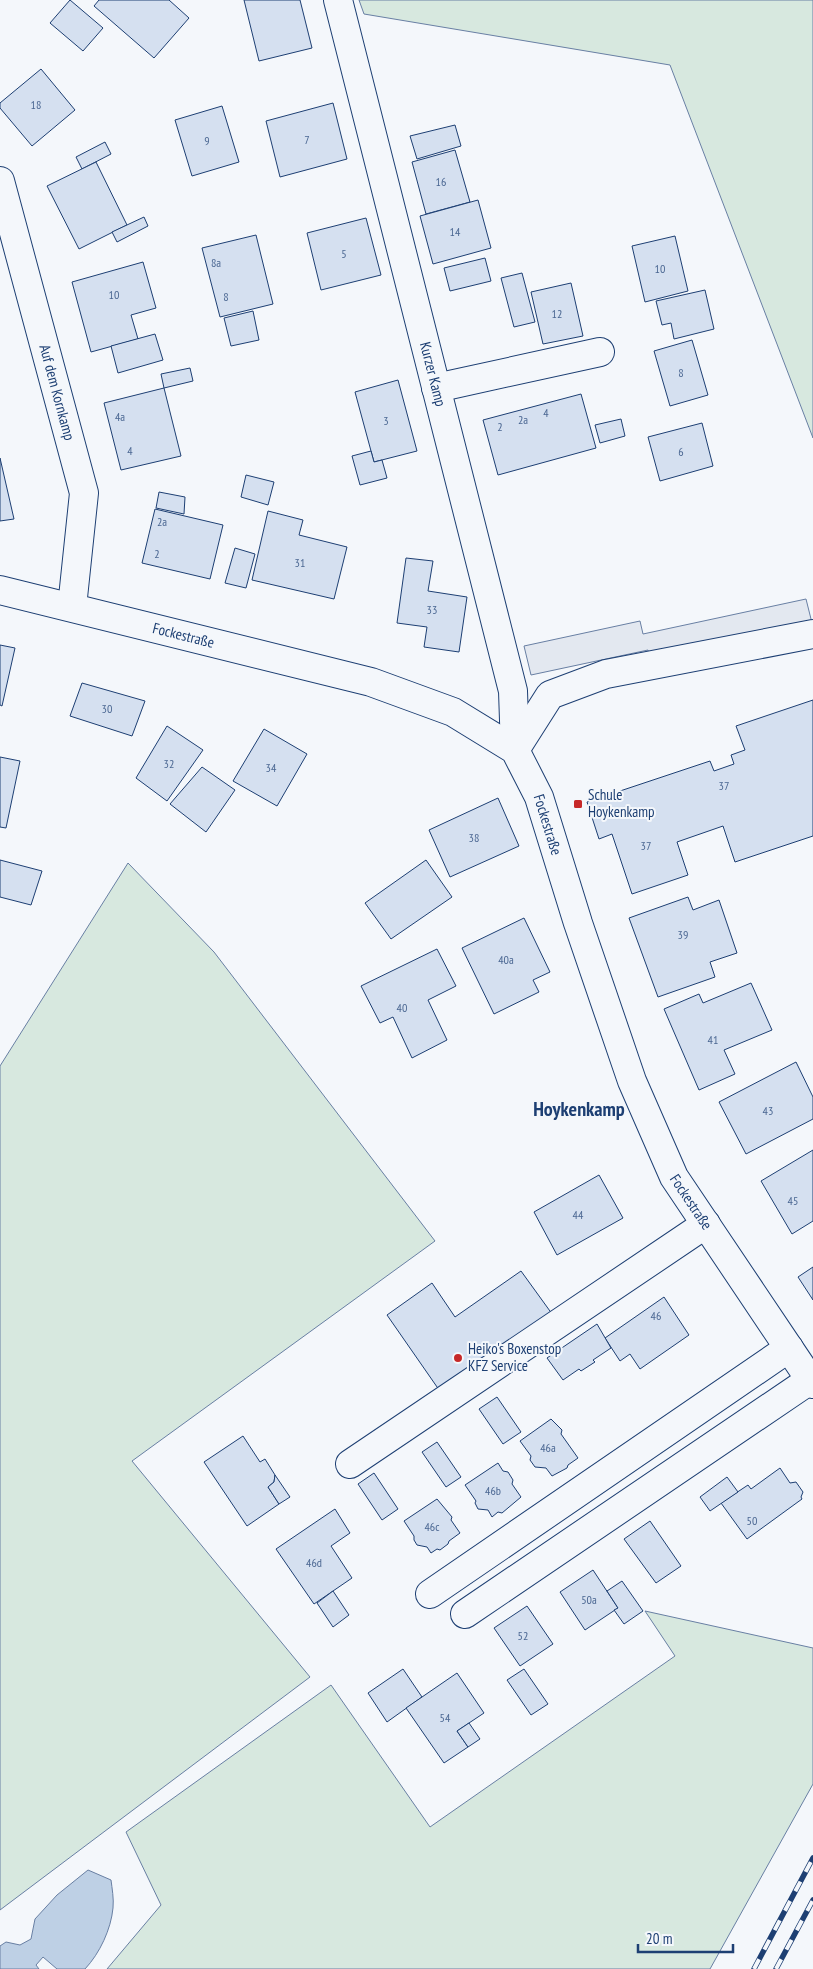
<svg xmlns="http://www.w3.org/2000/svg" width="813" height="1969" font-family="'PT Sans Narrow',sans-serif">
<rect width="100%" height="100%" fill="#f4f7fb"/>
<g fill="#d7e8df" stroke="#687fa3">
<polygon points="359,0 813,0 813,438 670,65 364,14"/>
<polygon points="128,863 214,952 435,1241 132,1461 310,1677 0,1910 0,1066"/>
<polygon points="645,1611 813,1648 813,1784 710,1969 107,1969 161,1905 126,1832 331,1685 430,1827 675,1656"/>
</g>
<polygon fill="#e3e8f0" stroke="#687fa3" points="806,599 812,623 650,658 648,650 531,675 524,646 640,621 643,634"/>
<path fill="#bed0e5" stroke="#687fa3" d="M88,1870L111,1880C112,1888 114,1899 113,1908C111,1929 100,1953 85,1969H57L43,1957L36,1965L39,1969H0V1946L6,1942L20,1945L31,1939L35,1919L57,1895Z"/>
<g fill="#d5e0f0" stroke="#1d3f73">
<polygon points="70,0 103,28 83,51 50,23"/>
<polygon points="99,0 169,0 189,18 154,58 94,6"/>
<polygon points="244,0 300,0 312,48 259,61"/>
<polygon points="41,69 75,110 32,146 0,108 0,103"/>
<polygon points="333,103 347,159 280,177 266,121"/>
<polygon points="222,106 239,162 192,176 175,120"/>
<polygon points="455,125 461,146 417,159 410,136"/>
<polygon points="105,142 111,154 82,169 76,157"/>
<polygon points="455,150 470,202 426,214 412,162"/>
<polygon points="96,162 127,225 79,249 47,186"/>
<polygon points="478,200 491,248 433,264 420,216"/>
<polygon points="144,217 148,226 117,242 112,232"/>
<polygon points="366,218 381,275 321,290 307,233"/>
<polygon points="256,235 273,304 220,317 202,248"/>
<polygon points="675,236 688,291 645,302 632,246"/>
<polygon points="485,258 491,281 450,291 444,268"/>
<polygon points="143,262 156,308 131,315 138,339 91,352 72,282"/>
<polygon points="522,273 535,322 514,327 501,278"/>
<polygon points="571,283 583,336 543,344 531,292"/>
<polygon points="705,290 714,329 674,339 671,323 662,325 656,301"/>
<polygon points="253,311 259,340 231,346 224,318"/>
<polygon points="155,334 163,360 118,373 111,346"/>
<polygon points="692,340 708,395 670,406 654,351"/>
<polygon points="190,368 193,381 164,388 161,374"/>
<polygon points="398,380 417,451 374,462 355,392"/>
<polygon points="164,388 181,456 121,470 104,403"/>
<polygon points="581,394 596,448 498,475 483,420"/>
<polygon points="621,419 625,436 600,443 595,425"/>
<polygon points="702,423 713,466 660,481 648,437"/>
<polygon points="371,451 374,462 382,460 387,478 360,485 352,456"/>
<polygon points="0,458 14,519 0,521"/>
<polygon points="246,475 274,482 268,505 241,497"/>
<polygon points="159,492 185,497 184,514 156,508"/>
<polygon points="155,509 223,525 210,579 142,563"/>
<polygon points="268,511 303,520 299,535 347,547 334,599 252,580"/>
<polygon points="235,548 255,554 246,588 225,583"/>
<polygon points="406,558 433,561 428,591 467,597 459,652 424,647 427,627 397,623"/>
<polygon points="0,645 15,648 2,706 0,705"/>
<polygon points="82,683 145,701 132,736 70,716"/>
<polygon points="813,700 813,836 735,862 723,826 677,842 688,875 632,894 612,834 599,839 587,802 710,761 714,771 734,764 731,755 745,750 736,726"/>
<polygon points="167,726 203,750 167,801 136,778"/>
<polygon points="264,729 307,754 277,806 233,781"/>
<polygon points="0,757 20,761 6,828 0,827"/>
<polygon points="202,767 235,790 206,832 170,804"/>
<polygon points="498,798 519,846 450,877 429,830"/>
<polygon points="0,860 42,871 31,905 0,897"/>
<polygon points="426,860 452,897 391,939 365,903"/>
<polygon points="688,897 693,910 719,900 737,953 710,962 715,977 658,997 629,918"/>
<polygon points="524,918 550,972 533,980 539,992 494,1014 462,948"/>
<polygon points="437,949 456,986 428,1000 447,1040 412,1058 393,1017 380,1023 361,986"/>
<polygon points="751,983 772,1030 724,1050 735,1074 699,1090 664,1009 699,994 703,1003"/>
<polygon points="796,1062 813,1097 813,1119 746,1154 719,1102"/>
<polygon points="813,1150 813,1221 792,1234 761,1181"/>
<polygon points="599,1175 623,1218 557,1255 534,1212"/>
<polygon points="813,1267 813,1300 798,1277"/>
<polygon points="521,1271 555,1318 444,1397 387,1315 432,1283 455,1317"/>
<polygon points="664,1297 689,1335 640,1369 630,1354 620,1361 605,1338"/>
<polygon points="597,1324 611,1348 593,1360 595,1362 581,1371 579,1369 563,1380 547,1358"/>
<polygon points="497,1397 521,1432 503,1444 479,1409"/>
<polygon points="551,1419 562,1430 561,1434 578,1458 568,1465 567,1468 552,1476 546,1468 535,1467 530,1460 531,1456 520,1441"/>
<polygon points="243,1436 260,1462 265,1459 275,1475 274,1482 268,1487 279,1504 247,1526 204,1462"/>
<polygon points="437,1442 461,1477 446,1487 422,1452"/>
<polygon points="498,1463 503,1471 508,1472 513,1480 512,1484 521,1497 502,1513 498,1512 492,1517 488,1510 478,1509 475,1503 476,1501 465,1485"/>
<polygon points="780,1468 790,1483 796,1482 803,1492 801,1497 802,1499 747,1539 721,1503 748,1485 751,1489"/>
<polygon points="374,1473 398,1509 382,1520 358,1484"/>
<polygon points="275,1475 290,1497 279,1504 268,1487 274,1482"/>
<polygon points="727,1477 738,1492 710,1511 700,1497"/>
<polygon points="437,1499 452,1517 451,1520 460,1533 449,1541 448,1544 440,1550 437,1549 431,1553 427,1547 417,1545 414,1540 414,1536 404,1521"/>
<polygon points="335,1509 350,1533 331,1546 352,1578 314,1604 276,1549"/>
<polygon points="650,1521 681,1566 656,1583 624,1539"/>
<polygon points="593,1570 618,1608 585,1630 560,1592"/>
<polygon points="622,1581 643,1611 624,1624 614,1610 618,1608 607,1591"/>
<polygon points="333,1591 349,1615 333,1627 317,1603"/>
<polygon points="527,1606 553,1644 520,1666 494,1628"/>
<polygon points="403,1669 422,1697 387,1722 368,1693"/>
<polygon points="524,1669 548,1704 531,1715 507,1680"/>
<polygon points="457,1673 484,1713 457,1731 468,1747 444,1763 406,1708"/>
<polygon points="469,1723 480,1739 468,1747 457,1731"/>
</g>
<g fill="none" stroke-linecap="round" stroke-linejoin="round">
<defs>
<g id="minor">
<path id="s1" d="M338,0L513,691L515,750"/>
<path id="s2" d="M0,181L84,493L72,607"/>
<polyline points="436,388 600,352"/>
<path id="s3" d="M0,590L371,682L453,712L515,750L539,797L578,923L632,1081L674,1177L813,1384"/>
<polyline points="515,750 550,695 606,674 813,634"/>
<polyline points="350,1464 706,1224"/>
<polyline points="430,1594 789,1348"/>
<polyline points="465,1614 810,1380"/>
</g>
</defs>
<use href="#minor" stroke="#1d3f73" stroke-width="30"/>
<use href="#minor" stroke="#f4f7fb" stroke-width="28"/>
<defs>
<g id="rail">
<polyline points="754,1969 813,1858"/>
<polyline points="776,1969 813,1900"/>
</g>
</defs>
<use href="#rail" stroke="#1d3f73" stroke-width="5.5"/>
<use href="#rail" stroke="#f4f7fb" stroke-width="4" stroke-dasharray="11" stroke-linecap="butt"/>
</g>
<g fill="#c62828" stroke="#f4f7fb" stroke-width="2">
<rect x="573" y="799" width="10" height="10" rx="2.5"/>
<circle cx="458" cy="1358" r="5"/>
</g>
<g text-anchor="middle" stroke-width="4" stroke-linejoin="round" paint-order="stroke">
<g font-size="12" fill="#4b6792">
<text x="36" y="109">18</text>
<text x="307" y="144">7</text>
<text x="207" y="145">9</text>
<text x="441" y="186">16</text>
<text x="455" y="236">14</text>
<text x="344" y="258">5</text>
<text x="216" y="267">8a</text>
<text x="660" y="273">10</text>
<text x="114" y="299">10</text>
<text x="226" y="301">8</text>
<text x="557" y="318">12</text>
<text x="681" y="377">8</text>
<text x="546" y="417">4</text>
<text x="120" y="421">4a</text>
<text x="523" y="424">2a</text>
<text x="386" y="425">3</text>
<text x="500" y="431">2</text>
<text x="130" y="455">4</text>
<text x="681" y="456">6</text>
<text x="162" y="526">2a</text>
<text x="157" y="558">2</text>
<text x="300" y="567">31</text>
<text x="432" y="614">33</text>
<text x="107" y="713">30</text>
<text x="169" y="768">32</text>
<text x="271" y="772">34</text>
<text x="724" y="790">37</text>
<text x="474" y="842">38</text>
<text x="646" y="850">37</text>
<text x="683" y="939">39</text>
<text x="506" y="964">40a</text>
<text x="402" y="1012">40</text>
<text x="713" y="1044">41</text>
<text x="768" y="1115">43</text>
<text x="793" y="1205">45</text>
<text x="578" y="1219">44</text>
<text x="656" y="1320">46</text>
<text x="548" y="1452">46a</text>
<text x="493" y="1495">46b</text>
<text x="752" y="1525">50</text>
<text x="432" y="1531">46c</text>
<text x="314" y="1567">46d</text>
<text x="589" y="1604">50a</text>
<text x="523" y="1640">52</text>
<text x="445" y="1722">54</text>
</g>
<g font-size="15" fill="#1d3f73" stroke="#f4f7fb">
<text dy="5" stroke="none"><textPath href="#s1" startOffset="386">Kurzer Kamp</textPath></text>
<text dy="5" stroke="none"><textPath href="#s2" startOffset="219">Auf dem Kornkamp</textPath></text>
<text dy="5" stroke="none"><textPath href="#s3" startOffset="189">Fockestraße</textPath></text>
<text dy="5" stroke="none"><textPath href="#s3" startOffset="624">Fockestraße</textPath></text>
<text dy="5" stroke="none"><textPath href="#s3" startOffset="1029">Fockestraße</textPath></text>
</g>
<g font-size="15" fill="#1d3f73" stroke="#f4f7fb" text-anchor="start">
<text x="588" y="800">Schule<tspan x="588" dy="17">Hoykenkamp</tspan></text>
<text x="468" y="1354">Heiko's Boxenstop<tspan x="468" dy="17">KFZ Service</tspan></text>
</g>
<g font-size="20" font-weight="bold" fill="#1d3f73" stroke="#f4f7fb">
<text x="579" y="1116">Hoykenkamp</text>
</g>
</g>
<path d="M638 1944v8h95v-8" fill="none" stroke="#1d3f73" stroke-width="2.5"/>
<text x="646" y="1944" font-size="15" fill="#1d3f73" stroke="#f4f7fb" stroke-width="4" paint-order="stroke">20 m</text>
</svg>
